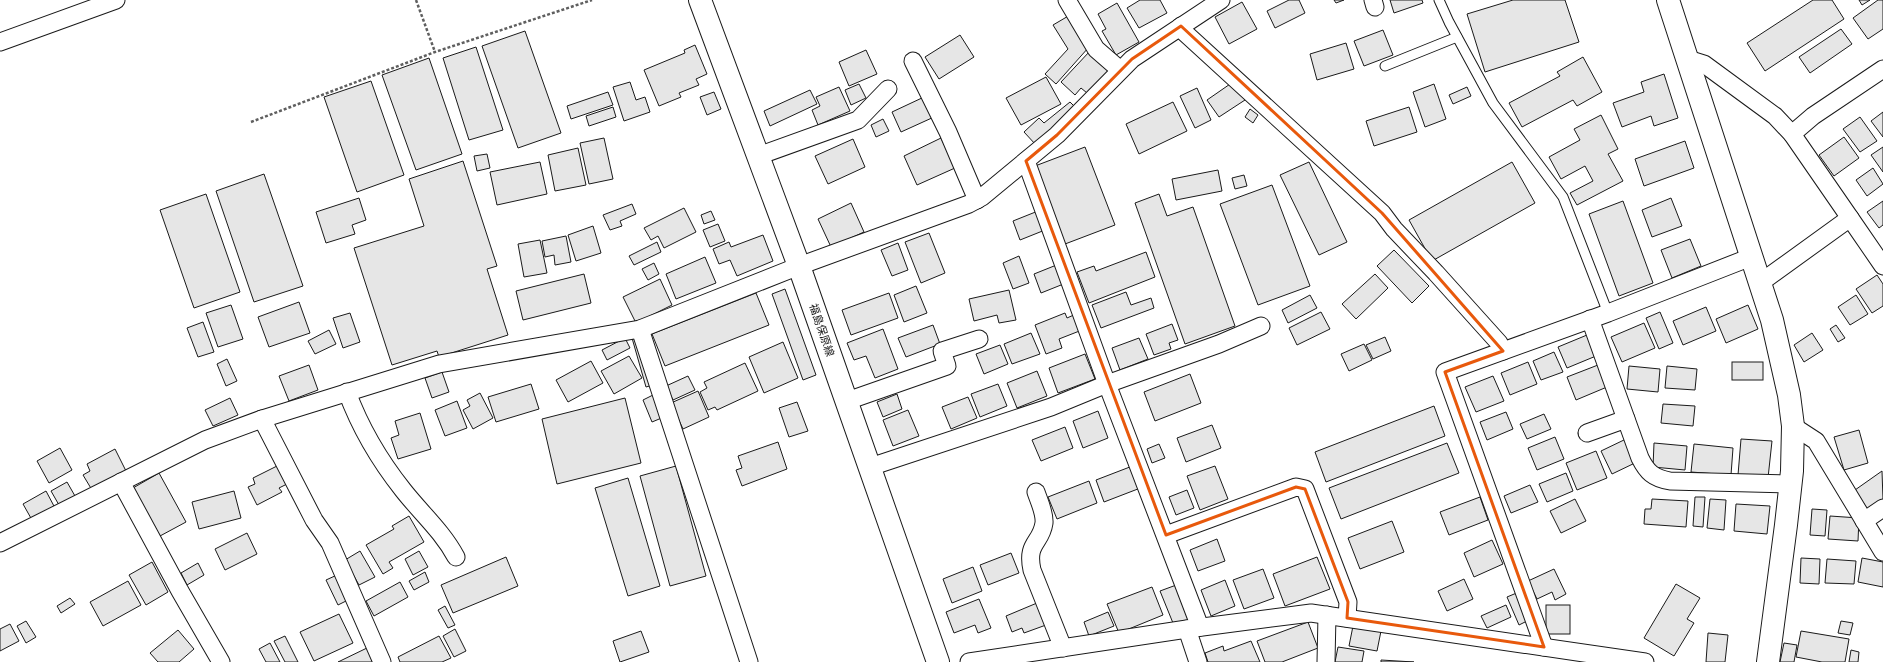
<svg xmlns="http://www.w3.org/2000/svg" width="1883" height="662" font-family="'Times New Roman','Noto Sans JP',serif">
<rect width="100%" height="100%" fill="#fff"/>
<g fill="#e6e6e6" stroke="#1a1a1a">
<polygon points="1140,0 1160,0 1167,13 1139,28 1127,8"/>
<polygon points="1289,0 1299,0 1305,13 1275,28 1267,11"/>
<polygon points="1334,0 1344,0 1336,3"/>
<polygon points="1390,0 1422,0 1423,3 1394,13"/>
<polygon points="1513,0 1565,0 1579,42 1485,72 1467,14"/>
<polygon points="1813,0 1832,0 1844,19 1765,71 1747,43"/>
<polygon points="1859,0 1870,0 1862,5"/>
<polygon points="1878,0 1883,0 1883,29 1868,39 1853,18"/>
<polygon points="1242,2 1257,29 1229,44 1215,17"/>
<polygon points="1117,3 1139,42 1116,55 1102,31 1106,29 1098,14"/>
<polygon points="1070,15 1089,47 1056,84 1045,74 1068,49 1053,25"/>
<polygon points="1841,29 1852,44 1810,73 1799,57"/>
<polygon points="1383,30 1393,55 1364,66 1354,41"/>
<polygon points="525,31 561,133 518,148 482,46"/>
<polygon points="960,35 974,57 939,79 925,57"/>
<polygon points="1346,43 1354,69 1317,80 1310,54"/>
<polygon points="695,45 707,74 696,79 699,85 679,93 681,97 659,106 644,70 685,53 684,50"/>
<polygon points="476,47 503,130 469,140 443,58"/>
<polygon points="866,50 877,74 849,86 839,62"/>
<polygon points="1090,51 1110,69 1087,93 1081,88 1075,95 1061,82"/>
<polygon points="1583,57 1602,92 1577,106 1573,100 1522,127 1509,103 1560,76 1557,72"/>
<polygon points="429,58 462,154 416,170 382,75"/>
<polygon points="1664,74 1678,118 1654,126 1651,116 1622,127 1613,103 1644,92 1641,82"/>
<polygon points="1046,77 1061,104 1021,125 1006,98"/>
<polygon points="371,81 404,175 357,192 324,97"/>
<polygon points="630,82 636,100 645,97 650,112 624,121 613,87"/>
<polygon points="1233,82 1245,100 1219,117 1207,100"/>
<polygon points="859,84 866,98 851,105 845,90"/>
<polygon points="1434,84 1446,119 1425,127 1413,92"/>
<polygon points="839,87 850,111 818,125 812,110 820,106 816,97"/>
<polygon points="1467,87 1471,96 1453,104 1449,95"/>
<polygon points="1197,88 1211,120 1195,128 1180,96"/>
<polygon points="810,90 817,104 770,126 764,111"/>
<polygon points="608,92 613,105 571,119 567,106"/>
<polygon points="714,92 721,109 707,115 700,97"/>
<polygon points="924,97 934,117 901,132 892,112"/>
<polygon points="1070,102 1075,107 1036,145 1024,132 1039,118 1044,123"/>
<polygon points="1173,102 1187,131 1139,154 1126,124"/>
<polygon points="613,107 616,117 589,126 586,116"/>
<polygon points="1409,107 1417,132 1374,146 1366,121"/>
<polygon points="1250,109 1258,115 1253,123 1245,117"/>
<polygon points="1883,112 1883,137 1871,121"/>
<polygon points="1601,115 1618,149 1608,154 1623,181 1577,205 1570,193 1593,181 1585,166 1561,179 1549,157 1580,140 1574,129"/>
<polygon points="1860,117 1877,141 1860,152 1843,129"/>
<polygon points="883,119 889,131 876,137 871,125"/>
<polygon points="1844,137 1859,158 1834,176 1819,155"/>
<polygon points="604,138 613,179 589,184 580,143"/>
<polygon points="941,138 955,168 917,185 904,156"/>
<polygon points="853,139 865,167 828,184 815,156"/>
<polygon points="1685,141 1694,168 1644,186 1635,159"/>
<polygon points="1085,147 1115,225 1065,244 1035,166"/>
<polygon points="1883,147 1883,172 1871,155"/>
<polygon points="578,148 586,185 555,191 548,155"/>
<polygon points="487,154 490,168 477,171 474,156"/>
<polygon points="463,161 497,266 487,269 508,335 439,357 437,351 392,365 354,248 424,226 409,179"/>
<polygon points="540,162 547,194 497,205 490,172"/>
<polygon points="1309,162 1347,242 1319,255 1280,175"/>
<polygon points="1512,162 1535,203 1432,261 1409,220"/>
<polygon points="1873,168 1883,184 1867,196 1856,180"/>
<polygon points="1218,170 1222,191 1176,200 1172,179"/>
<polygon points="264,174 303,286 254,302 216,191"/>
<polygon points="1244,175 1247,186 1235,189 1232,178"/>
<polygon points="1272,185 1310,286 1258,305 1220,204"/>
<polygon points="206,194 240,292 194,308 160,210"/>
<polygon points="1159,194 1167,216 1193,207 1235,326 1185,344 1135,203"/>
<polygon points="359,198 366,220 352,225 355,234 326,243 316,212"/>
<polygon points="1671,198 1682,226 1652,237 1642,210"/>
<polygon points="1623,201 1653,283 1619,296 1589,214"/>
<polygon points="1883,201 1883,225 1879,228 1867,212"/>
<polygon points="851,203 864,232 831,247 818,219"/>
<polygon points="632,204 636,214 620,221 622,226 610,230 603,215"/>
<polygon points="684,208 696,232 664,248 658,236 651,240 644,228"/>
<polygon points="711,211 715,220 704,224 701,215"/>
<polygon points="1038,211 1045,230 1020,240 1013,221"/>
<polygon points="718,224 725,241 710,247 703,230"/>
<polygon points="593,226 601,253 576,261 568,235"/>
<polygon points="929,233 945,273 921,283 905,242"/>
<polygon points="763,235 773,261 737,276 730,260 719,264 713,249 729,242 731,247"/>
<polygon points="566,236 571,262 555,265 554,255 545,257 542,241"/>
<polygon points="1690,239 1701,266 1672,278 1661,250"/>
<polygon points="540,240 547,273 524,277 518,244"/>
<polygon points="657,242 661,252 634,265 629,256"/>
<polygon points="898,243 908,270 892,276 881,250"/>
<polygon points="1394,250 1429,286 1412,303 1377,266"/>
<polygon points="1146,252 1155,277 1089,303 1077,272 1094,266 1096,271"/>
<polygon points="1019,256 1029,283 1013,289 1003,263"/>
<polygon points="705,257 716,283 676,299 666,274"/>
<polygon points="654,263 659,274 648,280 642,269"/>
<polygon points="1059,264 1066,283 1041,293 1034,274"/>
<polygon points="584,274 591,303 523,320 516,291"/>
<polygon points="1375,274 1388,288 1356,319 1342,304"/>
<polygon points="1877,275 1883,284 1883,306 1872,313 1856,289"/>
<polygon points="660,279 672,305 636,323 623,297"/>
<polygon points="916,286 927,313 904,322 894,295"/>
<polygon points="785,289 816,375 803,380 772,294"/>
<polygon points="1009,290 1016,320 999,323 997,315 974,321 969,299"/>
<polygon points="1126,292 1131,305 1151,298 1154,308 1101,328 1092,305"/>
<polygon points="756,293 769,325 665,366 652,334"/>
<polygon points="889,293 898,318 851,335 842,310"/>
<polygon points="1310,295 1317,308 1288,323 1282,310"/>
<polygon points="1856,295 1868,314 1850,325 1838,307"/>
<polygon points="299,302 310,333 269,347 258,317"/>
<polygon points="231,305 243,339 218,347 206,313"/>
<polygon points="1748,305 1758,329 1726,343 1716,319"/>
<polygon points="1706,307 1716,331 1683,345 1673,321"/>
<polygon points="1321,312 1330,329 1297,345 1289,328"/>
<polygon points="1660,312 1673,343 1659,349 1646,318"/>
<polygon points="350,313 360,342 343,348 333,318"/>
<polygon points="1065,313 1067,318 1076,314 1082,330 1059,339 1062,348 1046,354 1035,325"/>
<polygon points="203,322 214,352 198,357 187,328"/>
<polygon points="1644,323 1655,348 1622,362 1611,337"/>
<polygon points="1172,324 1178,340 1169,343 1171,349 1154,355 1146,334"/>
<polygon points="933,325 940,344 906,357 898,338"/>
<polygon points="1836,325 1845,338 1838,342 1830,329"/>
<polygon points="883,329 898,369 875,378 866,356 854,360 847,343"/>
<polygon points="329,330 336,344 315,354 308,341"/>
<polygon points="1031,333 1040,354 1012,364 1004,344"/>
<polygon points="1812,333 1823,350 1804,362 1794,345"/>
<polygon points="1587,335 1596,356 1567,368 1558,347"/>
<polygon points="639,336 653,385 646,387 632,338"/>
<polygon points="1385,337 1391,351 1373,359 1366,345"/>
<polygon points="625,338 630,348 607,360 602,350"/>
<polygon points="1139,338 1148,359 1120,370 1112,348"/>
<polygon points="783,342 798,378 764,393 749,357"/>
<polygon points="1364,344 1372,360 1349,371 1341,354"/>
<polygon points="1000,345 1008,364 984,374 976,354"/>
<polygon points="1554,352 1563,372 1541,380 1533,361"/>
<polygon points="1085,354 1095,379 1058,393 1049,368"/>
<polygon points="629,356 642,378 614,394 601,371"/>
<polygon points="227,359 237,381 226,386 217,364"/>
<polygon points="591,361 603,383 568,402 556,380"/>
<polygon points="1528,362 1537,384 1510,395 1501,373"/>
<rect x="1732" y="362" width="31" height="18"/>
<polygon points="745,363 758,391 717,410 715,407 708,410 700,392 707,388 704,382"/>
<polygon points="309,365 318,390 289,401 279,376"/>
<polygon points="1598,365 1607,387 1576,400 1567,377"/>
<polygon points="1629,366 1660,369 1658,392 1627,389"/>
<polygon points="1667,366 1697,369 1695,390 1665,388"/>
<polygon points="1037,371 1047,396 1017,408 1007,383"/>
<polygon points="442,372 449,392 432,398 425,378"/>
<polygon points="1190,374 1201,403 1155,421 1144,392"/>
<polygon points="688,376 695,390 673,400 666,386"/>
<polygon points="1493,376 1504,401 1476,412 1465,387"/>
<polygon points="531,384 539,409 496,422 488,397"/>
<polygon points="998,384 1007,406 980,417 971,394"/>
<polygon points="698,391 709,417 683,429 671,403"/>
<polygon points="480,393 493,418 473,429 463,410 470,406 467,400"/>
<polygon points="655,394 664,417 652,422 643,400"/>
<polygon points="897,394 902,409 883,417 877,402"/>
<polygon points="968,397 977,418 951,429 942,407"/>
<polygon points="230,398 238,415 213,426 205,410"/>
<polygon points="625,398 641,463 557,484 542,419"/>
<polygon points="457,401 467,428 445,436 435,410"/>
<polygon points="797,402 808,431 789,437 779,408"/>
<polygon points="1663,404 1695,406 1693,426 1661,423"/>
<polygon points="1434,406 1445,436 1326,482 1315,452"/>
<polygon points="908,410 919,436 893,446 883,420"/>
<polygon points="1098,411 1108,438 1083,448 1073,421"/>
<polygon points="1506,412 1513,429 1487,440 1480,422"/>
<polygon points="420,413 431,449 398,459 391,438 399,435 395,421"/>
<polygon points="1544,414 1551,429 1527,439 1520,424"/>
<polygon points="1212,425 1221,448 1186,462 1177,438"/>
<polygon points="1065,427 1073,448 1041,461 1032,440"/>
<polygon points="1859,430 1868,463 1844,470 1834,437"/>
<polygon points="1555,437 1564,459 1537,470 1528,448"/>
<polygon points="1626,439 1637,462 1612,474 1601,451"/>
<polygon points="1741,439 1772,441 1768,478 1738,475"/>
<polygon points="778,442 787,469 742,486 736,470 742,468 738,456"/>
<polygon points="1447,443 1459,473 1341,519 1329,488"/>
<polygon points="1654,443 1687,446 1685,470 1653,467"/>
<polygon points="1159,444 1165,458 1152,463 1147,449"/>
<polygon points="1694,444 1733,448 1731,475 1691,472"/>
<polygon points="60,448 72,470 49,483 37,461"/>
<polygon points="115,449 126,471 92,490 83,475 90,471 87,464"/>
<polygon points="1596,451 1607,478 1577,490 1566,463"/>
<polygon points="1135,465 1143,487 1104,502 1096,480"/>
<polygon points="277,466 287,484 279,488 282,492 257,505 248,487 255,484 253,478"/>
<polygon points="676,466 706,576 670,586 640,476"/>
<polygon points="1215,466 1228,499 1200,510 1187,476"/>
<polygon points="1882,471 1883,500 1868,510 1855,490"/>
<polygon points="159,473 186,522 160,536 133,488"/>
<polygon points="1566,473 1573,491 1547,502 1539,484"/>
<polygon points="628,478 660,586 628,596 595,488"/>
<polygon points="1089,481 1097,503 1057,519 1048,497"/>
<polygon points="67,482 75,496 59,505 51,491"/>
<polygon points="1530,485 1538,502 1511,513 1504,496"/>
<polygon points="1187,490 1194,508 1176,515 1169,497"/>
<polygon points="46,491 55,508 32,520 23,504"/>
<polygon points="234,491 241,518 199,529 192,502"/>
<polygon points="1480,497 1488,520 1449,535 1440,512"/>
<polygon points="1695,497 1705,497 1703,527 1693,526"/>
<polygon points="1575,499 1586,521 1561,533 1550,511"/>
<polygon points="1652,499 1688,501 1686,527 1644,524 1645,509 1651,509"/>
<polygon points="1710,499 1726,500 1724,530 1707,528"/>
<polygon points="1736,504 1770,506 1767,534 1734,531"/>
<polygon points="1812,509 1827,510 1825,536 1810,535"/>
<polygon points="409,516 424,542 389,562 393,568 383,574 366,545 394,529 392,526"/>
<polygon points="1830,516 1859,518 1858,541 1828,539"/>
<polygon points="1392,521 1404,552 1360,569 1348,538"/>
<polygon points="247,533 257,554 225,570 215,549"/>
<polygon points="1217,539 1225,561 1198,571 1190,550"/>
<polygon points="1492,540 1503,564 1474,577 1464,553"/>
<polygon points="360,551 375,577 359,585 345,560"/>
<polygon points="419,551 428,567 413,575 405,559"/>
<polygon points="1011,553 1019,573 988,585 980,565"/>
<polygon points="506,557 518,586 453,613 441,585"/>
<polygon points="1317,557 1330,589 1285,606 1273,574"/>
<polygon points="1801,558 1820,559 1819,584 1800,583"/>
<polygon points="1862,558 1883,562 1883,587 1858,582"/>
<polygon points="1827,559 1856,561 1854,584 1825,583"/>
<polygon points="152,562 168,592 146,605 129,575"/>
<polygon points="198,563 204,575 187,585 181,573"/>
<polygon points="973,567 982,591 952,603 943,579"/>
<polygon points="1263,569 1274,598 1244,609 1233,580"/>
<polygon points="1554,569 1566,594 1555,600 1552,592 1537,599 1528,581"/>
<polygon points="425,572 429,582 414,590 409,581"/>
<polygon points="337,575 350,599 338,605 326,580"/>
<polygon points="1464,579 1473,599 1447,611 1438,591"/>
<polygon points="1225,580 1235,606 1211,616 1201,590"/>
<polygon points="128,581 141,605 103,626 90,602"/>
<polygon points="400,582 408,597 374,616 366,601"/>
<polygon points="1179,584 1193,620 1175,628 1160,591"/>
<polygon points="1676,584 1700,598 1687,619 1694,623 1674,656 1644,638"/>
<polygon points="1152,587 1163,615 1119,633 1107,604"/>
<polygon points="1519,592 1531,619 1519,625 1507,597"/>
<polygon points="70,598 75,604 61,613 57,606"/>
<polygon points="979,599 991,628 978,633 975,625 954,633 946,612"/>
<polygon points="1037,603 1046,625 1024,633 1022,628 1012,632 1006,616"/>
<polygon points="1506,605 1511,617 1487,628 1481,616"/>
<rect x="1546" y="605" width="24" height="29"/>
<polygon points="445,606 455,625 448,628 438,610"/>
<polygon points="1108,612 1114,626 1089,636 1084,622"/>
<polygon points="339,614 353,643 314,661 300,632"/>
<polygon points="26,621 36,637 26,643 17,626"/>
<polygon points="1841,621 1853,623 1850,635 1838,633"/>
<polygon points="1308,622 1318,648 1282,662 1265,662 1257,641"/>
<polygon points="10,624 19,641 0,651 0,629"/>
<polygon points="1353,626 1381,631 1377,651 1349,646"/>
<polygon points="455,629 466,651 454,657 443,636"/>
<polygon points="178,630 194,649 179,662 158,662 150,653"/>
<polygon points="641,631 649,652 620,662 613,641"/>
<polygon points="1801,631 1849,639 1845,662 1822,662 1796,657"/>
<polygon points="1708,633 1728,635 1725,662 1706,662"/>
<polygon points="285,636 298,662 285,662 274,641"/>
<polygon points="439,636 451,658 442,662 400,662 398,657"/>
<polygon points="1251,641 1260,662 1208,662 1205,653 1223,646 1224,651"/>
<polygon points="270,643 280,662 266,662 259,649"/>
<polygon points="1784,643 1797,645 1794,662 1780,662"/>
<polygon points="369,647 376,662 338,662"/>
<polygon points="1338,647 1364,651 1362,662 1335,662"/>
<polygon points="1851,650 1859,652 1858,662 1849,662"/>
<polygon points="1381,660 1414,662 1381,662"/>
</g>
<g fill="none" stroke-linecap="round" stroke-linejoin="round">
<defs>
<g id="service">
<polyline points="1439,0 1449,22 1493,103 1563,197 1608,313"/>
<polyline points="1385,66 1457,37"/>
</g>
<g id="minor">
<polyline points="1067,0 1096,49 1119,69"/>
<polyline points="1373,0 1375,7"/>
<polyline points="1181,26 1184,32 1382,213 1394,229 1436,273 1499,343 1503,351"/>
<polyline points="0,42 116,0"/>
<polyline points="1688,59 1704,64 1775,116 1792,134 1850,218"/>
<polyline points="913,61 948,132 977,200"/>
<polyline points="1792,134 1813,116 1883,69"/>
<polyline points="758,156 858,120 888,89"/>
<polyline points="1026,161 1107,384 1200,627"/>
<polyline points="1760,283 1850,218 1883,266"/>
<path d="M1590,319L1640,458C1647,472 1653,478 1670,481L1790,484"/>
<polyline points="640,329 749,662"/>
<path d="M347,392C360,427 380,461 403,490C421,513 442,531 456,557"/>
<polyline points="847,401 947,366 942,351 979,339"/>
<polyline points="262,419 314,520 330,543 382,662"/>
<polyline points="1793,426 1816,441 1883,552"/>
<polyline points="1587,433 1626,419"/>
<polyline points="870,467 1051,407 1107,384 1219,344 1261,326"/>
<polyline points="121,482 180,591 221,662"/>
<path d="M1036,492C1039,501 1045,513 1044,523C1041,544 1026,542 1032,570L1063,648"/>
<polyline points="1864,521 1883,508"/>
<polyline points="1166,535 1296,487 1305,489 1348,602 1347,618"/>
<polyline points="0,543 205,440 262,419 439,364 640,329 799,266 969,204 982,197 1057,135 1132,59 1221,0"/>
<polyline points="1187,629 1198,662"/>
<polyline points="1544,647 1445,372 1608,313 1751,257"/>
<polyline points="969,662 1187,629 1311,613 1645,662"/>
<polyline points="1326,662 1327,615"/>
</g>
<polyline id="tertiary" points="1668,0 1772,320 1789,395 1793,426 1792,471 1786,525 1768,662"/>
<polyline id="primary" points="700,0 799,266 938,662"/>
</defs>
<use href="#service" stroke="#1a1a1a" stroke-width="11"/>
<use href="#minor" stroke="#1a1a1a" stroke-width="19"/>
<use href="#tertiary" stroke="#1a1a1a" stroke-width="24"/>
<use href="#primary" stroke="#1a1a1a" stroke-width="24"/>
<g stroke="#5f5f5f" stroke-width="2.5" stroke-dasharray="3 2" stroke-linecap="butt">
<polyline points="416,0 435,52"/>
<polyline points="251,122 435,52 592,0"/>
</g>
<use href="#service" stroke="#fff" stroke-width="9"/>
<use href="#minor" stroke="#fff" stroke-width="17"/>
<use href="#tertiary" stroke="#fff" stroke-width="22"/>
<use href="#primary" stroke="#fff" stroke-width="22"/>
</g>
<path fill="none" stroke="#e8590c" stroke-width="3" stroke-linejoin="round" d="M1181,26L1382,213L1503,351L1445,372L1544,647L1347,618L1348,602L1305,489L1296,487L1166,535L1026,161L1057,135L1132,59Z"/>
<g text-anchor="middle" stroke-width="3" stroke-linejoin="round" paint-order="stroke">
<g font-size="11" fill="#1a1a1a" stroke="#fff">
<text transform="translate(822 330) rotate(71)" y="4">福島保原線</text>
</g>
</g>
</svg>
